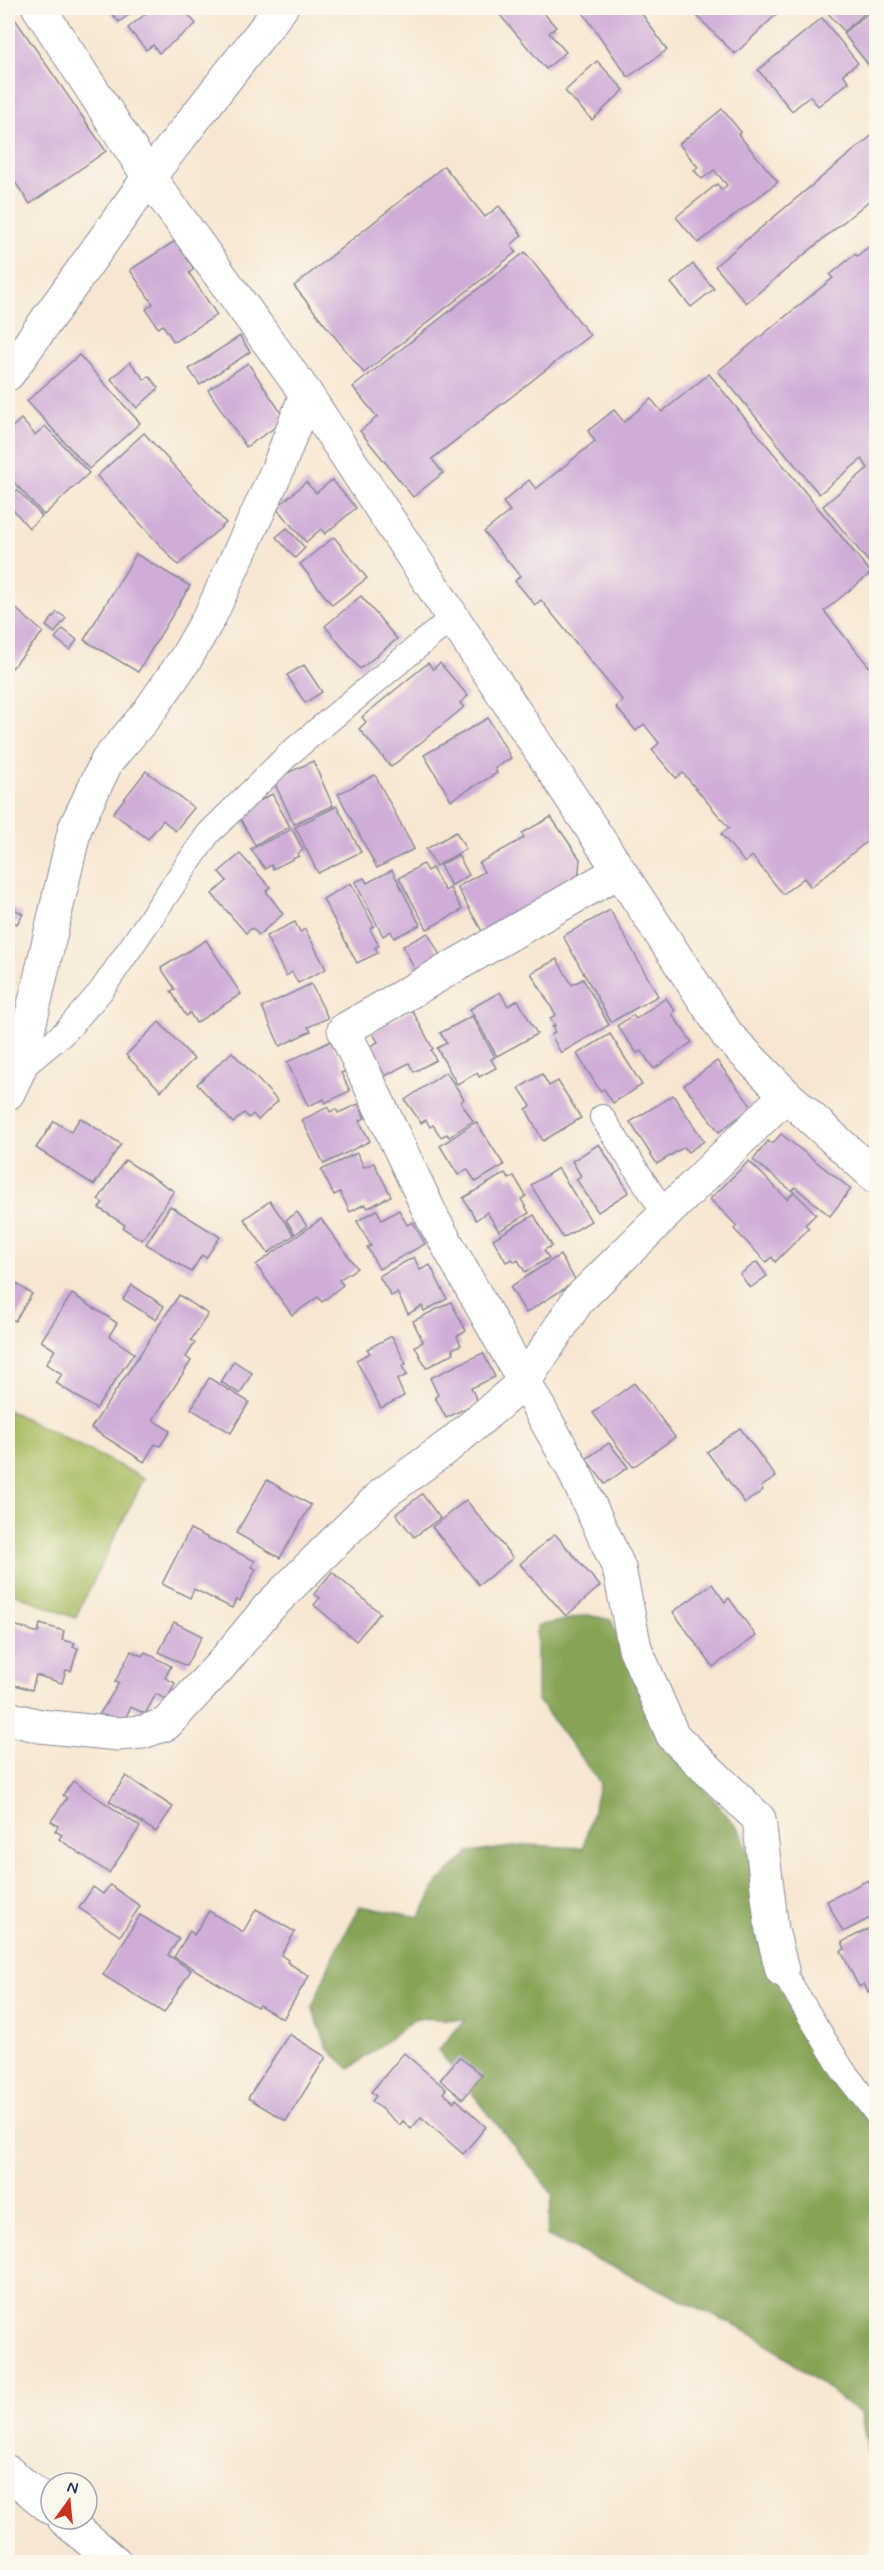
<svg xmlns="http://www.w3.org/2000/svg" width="884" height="2570" font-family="Mynerve,sans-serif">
<rect width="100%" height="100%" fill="#fbf7ec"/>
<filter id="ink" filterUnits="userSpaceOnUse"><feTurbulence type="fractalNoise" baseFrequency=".0167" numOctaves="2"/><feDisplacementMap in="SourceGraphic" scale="12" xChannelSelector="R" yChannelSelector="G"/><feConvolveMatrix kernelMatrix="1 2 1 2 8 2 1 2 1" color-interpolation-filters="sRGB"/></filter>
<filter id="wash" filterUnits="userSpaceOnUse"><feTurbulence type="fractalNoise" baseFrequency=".008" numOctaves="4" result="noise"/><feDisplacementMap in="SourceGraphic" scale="24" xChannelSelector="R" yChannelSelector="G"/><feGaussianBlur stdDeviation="1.35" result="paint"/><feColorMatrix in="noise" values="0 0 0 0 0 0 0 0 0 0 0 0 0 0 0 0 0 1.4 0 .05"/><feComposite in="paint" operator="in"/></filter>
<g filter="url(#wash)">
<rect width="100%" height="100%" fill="#f7e7d2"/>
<polygon fill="#a8bc61" stroke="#627660" stroke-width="1.5" points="8,1410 144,1478 75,1618 9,1591 13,1581 8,1578"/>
<polygon fill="#86a457" stroke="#506a5a" stroke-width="1.5" points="588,1615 611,1620 643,1700 671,1753 714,1800 742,1834 815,2045 876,2133 876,2499 861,2414 758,2337 546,2235 553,2195 438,2050 465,2020 416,2018 350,2069 328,2049 312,2007 330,1963 360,1906 420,1917 438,1882 469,1853 526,1845 583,1848 600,1783 537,1699 537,1626"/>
<g id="blocks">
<g fill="#cfadd7">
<polygon points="107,8 138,8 119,22"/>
<polygon points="153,8 183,8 196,24 159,53 153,45 146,50 128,28"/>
<polygon points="494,8 539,8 556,27 549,33 566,52 546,69"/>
<polygon points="587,8 638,8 667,50 628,77 582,11"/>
<polygon points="703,8 783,8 735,54 696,15"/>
<polygon points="830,8 871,8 844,31 826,11"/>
<polygon points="875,8 876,10 876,74 843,33"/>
<polygon points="8,9 106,151 30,204 8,172"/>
<polygon points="822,18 858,63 843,74 849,82 818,106 810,96 792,111 758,70"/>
<polygon points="597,61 624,90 592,120 565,91"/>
<polygon points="722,109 741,132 738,134 778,182 698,243 676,217 717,184 722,190 727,185 714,170 702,179 694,170 698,167 679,144"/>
<polygon points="876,132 876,195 746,303 715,266"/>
<polygon points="444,166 485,217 499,206 522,235 511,245 516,252 364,373 294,286"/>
<polygon points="175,241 194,269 189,273 217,315 174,342 163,325 158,328 146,309 153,304 130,270"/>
<polygon points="876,241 876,571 823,506 868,468 862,459 819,494 718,371 833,278 830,275 855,254 857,256"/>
<polygon points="525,252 590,335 432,459 443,473 413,497 360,431 377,417 353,387"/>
<polygon points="693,264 714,289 691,307 671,283"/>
<polygon points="240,336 250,352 200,385 189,369"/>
<polygon points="79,355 140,423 89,469 27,401"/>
<polygon points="130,362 145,380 149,376 159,388 137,408 111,379"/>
<polygon points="248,363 286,420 246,447 208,390"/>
<polygon points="709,374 871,573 824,611 876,675 876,834 811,887 804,878 783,894 752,856 745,863 721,834 729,828 683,773 676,778 652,750 659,743 644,724 636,731 616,707 623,701 541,600 535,605 515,581 520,576 484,532 510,511 503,502 529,480 536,489 595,441 588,431 614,410 624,422 651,399 662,412"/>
<polygon points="21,419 35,435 45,426 89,473 44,515 8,476 8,431"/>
<polygon points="144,433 226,523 178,565 97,476"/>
<polygon points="332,480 356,508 325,534 321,529 306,542 276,508 306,482 316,493"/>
<polygon points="17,490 42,516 29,528 8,504 8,498"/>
<polygon points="287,528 305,548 295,558 276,537"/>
<polygon points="334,537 367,578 332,605 300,564"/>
<polygon points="136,554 190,586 138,672 84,640"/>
<polygon points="361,596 397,639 360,669 325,626"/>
<polygon points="8,602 43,632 12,668 8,665"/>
<polygon points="57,612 66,618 55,633 46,626"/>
<polygon points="63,629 77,640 70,650 55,638"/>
<polygon points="428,663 433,669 440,663 468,696 460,703 464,707 391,767 359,729 366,722 362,717"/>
<polygon points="304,665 322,692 305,703 287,675"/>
<polygon points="488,718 511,758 495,768 497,773 451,800 424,755"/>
<polygon points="313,761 333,806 294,824 273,780"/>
<polygon points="146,771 194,808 175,831 163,820 148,839 113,813"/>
<polygon points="375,775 414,849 377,868 338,794"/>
<polygon points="272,794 290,827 255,845 237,813"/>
<polygon points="337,806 361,852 318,873 295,827"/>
<polygon points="551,817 580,859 578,881 483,933 457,887 484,872 479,863 524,838 522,833"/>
<polygon points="292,829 303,850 297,854 299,856 273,869 271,865 265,869 251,849"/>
<polygon points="456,832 466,849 436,866 426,849"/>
<polygon points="240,854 270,887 266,891 283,914 259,935 252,928 246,933 212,894 227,881 219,872"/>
<polygon points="458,855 469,875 451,886 440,865"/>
<polygon points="423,864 427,871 432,868 445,891 450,888 462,910 427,929 399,878"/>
<polygon points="392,870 420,925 394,938 391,931 383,936 355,882 364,878 367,883"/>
<polygon points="351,883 374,926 370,929 379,946 375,947 378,953 357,963 323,899"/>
<polygon points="8,905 23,914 17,924 8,919"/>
<polygon points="610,910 658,996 611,1022 563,936"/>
<polygon points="295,922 300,932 305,929 326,969 298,983 292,972 286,976 266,936"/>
<polygon points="428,933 443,961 417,974 403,946"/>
<polygon points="206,940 241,994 196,1023 190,1013 186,1016 171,991 175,989 161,968"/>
<polygon points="8,947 15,951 8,965"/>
<polygon points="557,959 572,985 583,979 609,1025 561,1053 551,1035 555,1032 552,1027 555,1026 550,1018 556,1015 531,973"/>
<polygon points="311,984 328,1018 308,1027 311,1031 280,1046 262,1007"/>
<polygon points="500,992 508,1006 518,1000 537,1034 497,1056 470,1009"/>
<polygon points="666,998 675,1011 672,1014 692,1042 654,1069 641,1051 637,1053 617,1026 633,1015 636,1019"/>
<polygon points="412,1010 433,1049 431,1050 436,1060 414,1072 409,1063 385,1076 369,1047 378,1042 372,1032"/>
<polygon points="472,1016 495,1057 491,1059 496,1068 479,1077 477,1073 457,1084 437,1048 447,1043 440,1033"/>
<polygon points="159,1022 194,1059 161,1091 126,1055"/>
<polygon points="610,1034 642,1085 613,1103 604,1089 600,1091 577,1054"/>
<polygon points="331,1041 346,1071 341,1073 350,1091 325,1103 324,1099 308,1106 287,1062"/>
<polygon points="232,1052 278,1101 258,1120 253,1114 249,1118 244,1113 233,1123 197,1084"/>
<polygon points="717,1061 752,1107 719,1132 684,1085"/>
<polygon points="446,1072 464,1099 461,1102 473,1121 449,1137 447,1134 441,1137 433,1125 430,1127 426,1120 421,1123 405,1100"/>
<polygon points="542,1074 549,1086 558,1081 581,1118 543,1141 526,1109 531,1106 519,1088"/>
<polygon points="673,1095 704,1141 688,1152 684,1147 657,1164 630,1122"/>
<polygon points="358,1104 365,1118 359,1121 370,1141 324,1164 302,1120 328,1107 330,1112 336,1109 338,1113"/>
<polygon points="80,1118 121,1144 94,1185 36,1148 54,1121 71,1132"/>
<polygon points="476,1122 504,1165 476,1182 467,1169 458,1175 440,1146"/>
<polygon points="781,1134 851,1189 830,1216 795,1187 792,1191 753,1160 768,1141 772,1144"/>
<polygon points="599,1144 629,1192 598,1212 576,1179 581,1176 572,1161"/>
<polygon points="357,1153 364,1167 374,1163 391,1196 368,1208 365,1204 350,1212 340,1192 334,1195 321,1170"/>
<polygon points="125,1160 174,1191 142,1240 123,1228 125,1225 99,1208 103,1203 98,1200"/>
<polygon points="749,1161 787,1199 794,1192 816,1214 805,1225 809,1228 775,1262 772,1257 766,1262 734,1229 737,1226 710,1199"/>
<polygon points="558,1168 591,1221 563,1238 531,1185"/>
<polygon points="505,1173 509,1179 514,1176 526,1196 521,1199 529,1213 499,1231 487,1212 476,1220 463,1198"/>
<polygon points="270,1201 294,1235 268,1253 244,1219"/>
<polygon points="170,1206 220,1237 206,1258 202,1255 191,1272 146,1244"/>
<polygon points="377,1210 382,1220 399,1210 407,1225 413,1222 425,1244 379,1269 367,1247 371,1246 357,1221"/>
<polygon points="297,1212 307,1226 295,1234 286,1220"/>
<polygon points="534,1215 552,1246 544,1250 549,1258 525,1272 518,1260 515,1262 512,1259 506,1262 493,1239"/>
<polygon points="321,1219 357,1268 339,1280 343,1285 322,1302 318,1297 292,1315 256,1265"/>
<polygon points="560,1255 576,1281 526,1313 510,1287"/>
<polygon points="414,1257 420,1270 430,1265 447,1299 424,1311 422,1306 408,1314 397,1293 391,1296 379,1276"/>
<polygon points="757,1262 767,1276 750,1288 740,1274"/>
<polygon points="8,1278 32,1294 15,1321 8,1316"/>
<polygon points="132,1285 164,1306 156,1320 123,1299"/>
<polygon points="72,1294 117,1323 109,1336 134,1353 96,1409 56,1383 62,1374 46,1364 55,1350 41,1341"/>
<polygon points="179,1295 208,1314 191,1340 195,1343 186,1357 191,1361 153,1420 170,1431 160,1446 155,1444 144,1462 91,1428"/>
<polygon points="451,1302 466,1331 457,1336 461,1345 452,1349 454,1353 426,1368 415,1346 423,1342 413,1321"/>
<polygon points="392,1336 406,1364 402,1366 407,1375 397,1380 404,1396 381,1408 356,1360 370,1353 367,1349"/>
<polygon points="483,1353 495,1377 471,1388 478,1402 446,1418 435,1397 438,1395 430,1378"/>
<polygon points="234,1361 252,1373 240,1394 221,1382"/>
<polygon points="209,1378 249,1402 231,1433 191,1409"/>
<polygon points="634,1383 675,1437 633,1467 593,1413"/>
<polygon points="740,1428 776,1477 761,1487 763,1490 745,1503 707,1452"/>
<polygon points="609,1443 628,1467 605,1484 586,1459"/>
<polygon points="267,1480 311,1505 280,1558 236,1533"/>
<polygon points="422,1494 440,1518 414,1537 396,1514"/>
<polygon points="466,1500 513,1558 479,1585 432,1527"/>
<polygon points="190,1529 255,1561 252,1567 256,1569 240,1601 236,1599 232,1608 194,1589 190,1598 162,1584"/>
<polygon points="555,1534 600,1586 566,1616 520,1564"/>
<polygon points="332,1572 380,1613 356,1641 314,1605 320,1598 314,1594"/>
<polygon points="712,1584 725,1602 729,1598 756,1636 713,1667 673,1612"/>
<polygon points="174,1622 202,1636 186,1666 159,1652"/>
<polygon points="40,1624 64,1631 62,1640 75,1643 73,1647 78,1648 71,1671 66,1670 62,1683 36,1675 32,1690 8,1683 8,1647 14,1625 38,1633"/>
<polygon points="131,1651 142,1656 145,1652 171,1666 165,1678 175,1683 167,1700 156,1694 145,1714 131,1707 125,1718 99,1715 119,1683 115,1682"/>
<polygon points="126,1776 173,1807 156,1832 109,1801"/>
<polygon points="73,1781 140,1827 109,1873 59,1839 62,1835 55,1831 58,1826 51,1821 67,1798 63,1795"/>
<polygon points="868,1880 876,1897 876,1915 843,1932 827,1901"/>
<polygon points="110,1885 140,1906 120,1936 79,1908 93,1887 103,1894"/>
<polygon points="256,1909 295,1932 281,1955 288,1960 287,1962 309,1976 283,2019 259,2005 257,2007 174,1957 190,1931 194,1935 209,1911 243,1932"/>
<polygon points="140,1915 179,1939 168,1955 191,1970 164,2013 103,1975"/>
<polygon points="876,1925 876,1988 868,1992 864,1984 859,1987 841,1951 845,1949 842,1942"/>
<polygon points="289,2034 326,2057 286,2121 248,2098"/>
<polygon points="404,2053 446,2089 443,2093 454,2102 456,2099 486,2127 463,2154 421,2117 411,2129 403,2121 400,2125 372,2101 376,2096 371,2092"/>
<polygon points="459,2057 482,2075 463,2099 440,2080"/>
</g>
</g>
</g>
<g filter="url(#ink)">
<use href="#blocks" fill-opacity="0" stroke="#898b98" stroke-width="1.5"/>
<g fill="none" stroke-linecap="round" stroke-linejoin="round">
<defs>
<g id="service">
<polyline points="19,1070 65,1032 101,991 208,834 290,753 452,618"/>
<polyline points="602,1117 665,1214"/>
<polyline points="782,1970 842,2069 876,2113"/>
</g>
<g id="minor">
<polyline points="39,8 149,177"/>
<polyline points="619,871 344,1030 433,1219 572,1467 619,1568 635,1648 673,1736 759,1819 772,1930 782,1970"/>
<polyline points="8,1093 19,1070 75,828 107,761 148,713 186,658 211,614 277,471 306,394"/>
<polyline points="8,1718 40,1726 118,1734 143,1732 166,1724 221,1665 269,1607 383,1494 451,1444 524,1382 578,1300 786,1095"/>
<polyline points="8,2472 51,2508"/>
<polyline points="64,2519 115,2562"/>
</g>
<g id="tertiary">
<polyline points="149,177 306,394 728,1036 786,1095 876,1177"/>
<polyline points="8,374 149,177 281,8"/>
</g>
</defs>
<use href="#service" stroke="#898b98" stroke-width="26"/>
<use href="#minor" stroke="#898b98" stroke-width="35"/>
<use href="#tertiary" stroke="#898b98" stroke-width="35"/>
<use href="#service" stroke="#fff" stroke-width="24"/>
<use href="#minor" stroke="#fff" stroke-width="33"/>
<use href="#tertiary" stroke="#fff" stroke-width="33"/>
</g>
</g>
<rect width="884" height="2570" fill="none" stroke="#fbf7ec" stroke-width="30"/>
<g transform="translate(69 2501) rotate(15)"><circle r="28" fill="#fbf7ec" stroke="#a1a7b3" stroke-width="1.5"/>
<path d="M0-4.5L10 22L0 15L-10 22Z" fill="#c8321e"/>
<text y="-9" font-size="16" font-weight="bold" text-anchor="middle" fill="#1b2f5e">N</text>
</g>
</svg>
